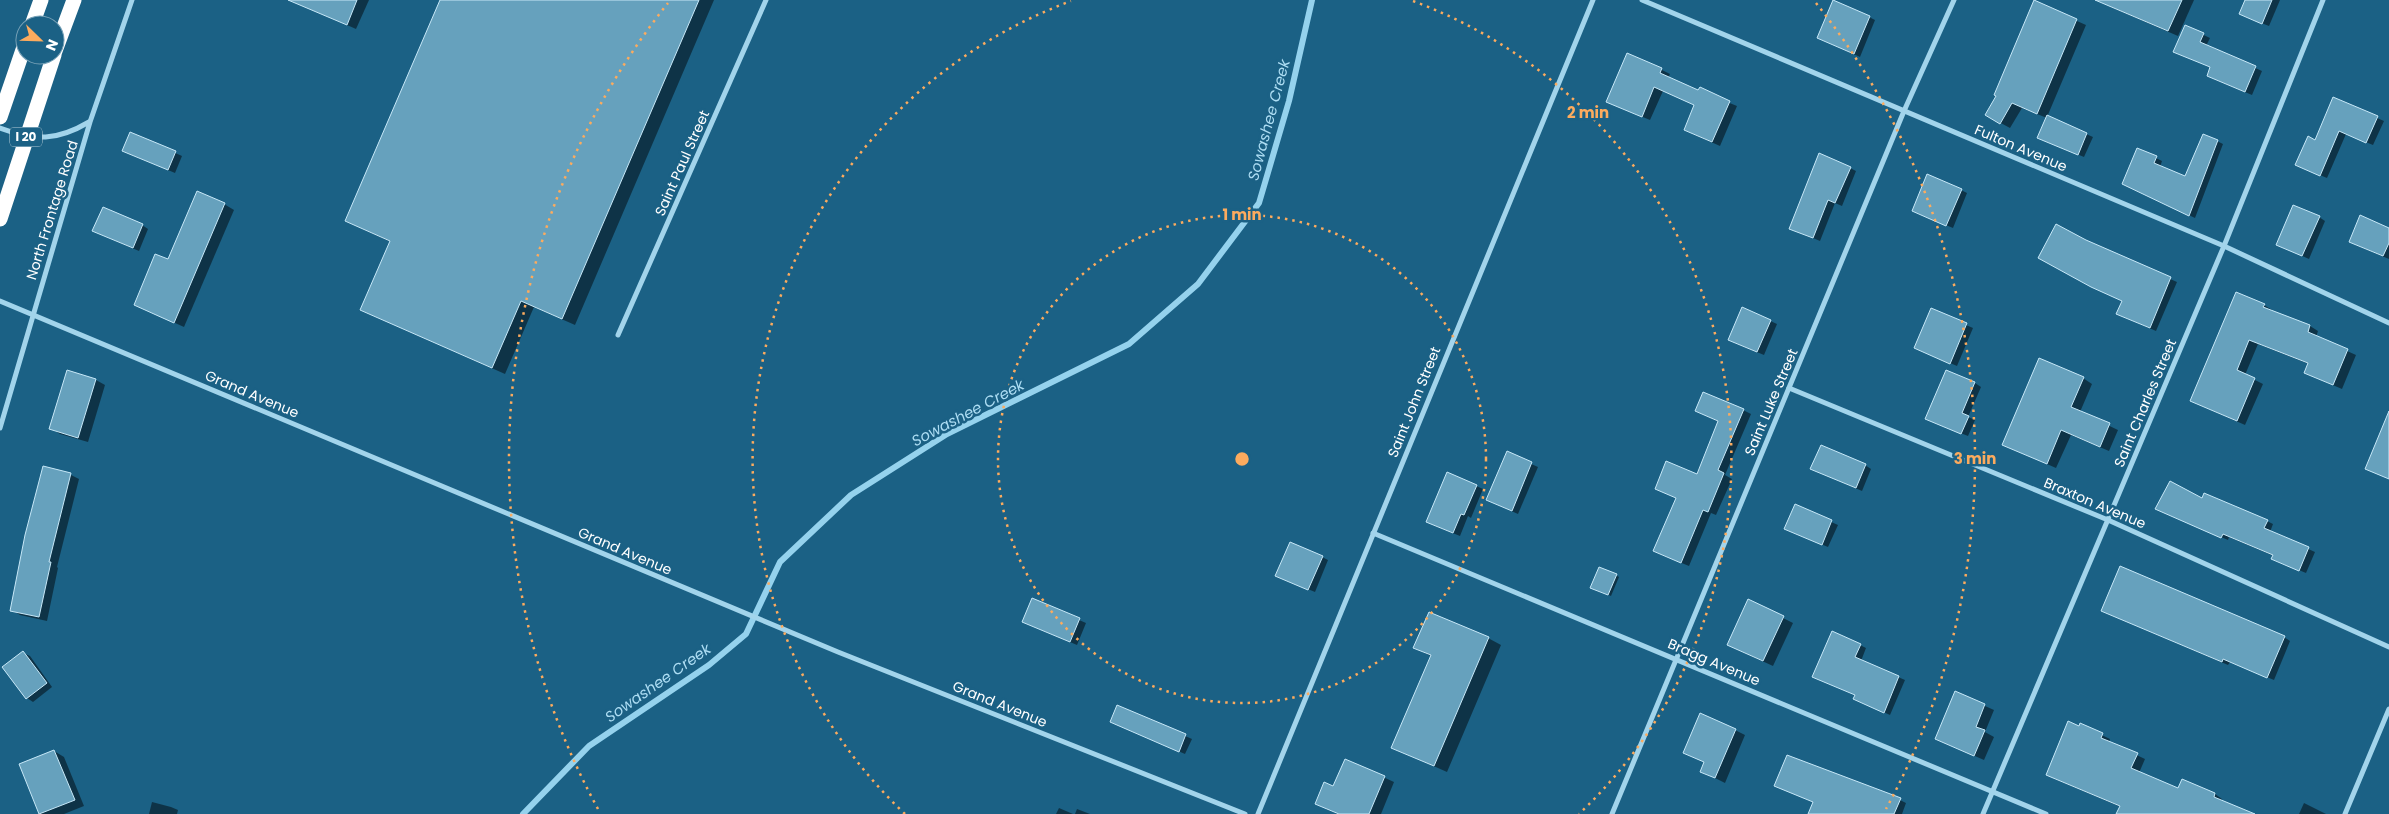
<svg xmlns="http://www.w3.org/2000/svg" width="2389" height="814" font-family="Poppins,sans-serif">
<rect width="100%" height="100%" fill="#1b6185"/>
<g fill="#0007">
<polygon points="307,0 369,0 356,29 304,6"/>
<polygon points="441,0 714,0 575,325 534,307 505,374 361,310 391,242 346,221"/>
<polygon points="2102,0 2194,0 2178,36 2111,7"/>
<polygon points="2246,0 2280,0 2269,26 2246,17"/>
<polygon points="2034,2 2086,25 2047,117 2093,137 2084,157 2045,141 2047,118 2022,108 2010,128 1986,115 1997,96"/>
<polygon points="1869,17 1875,20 1860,57 1818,38"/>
<polygon points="2185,26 2210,38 2206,46 2262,71 2252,95 2214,79 2212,68"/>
<polygon points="1628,55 1662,70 1670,74 1668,78 1737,106 1720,146 1693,134 1696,105 1663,91 1650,120 1616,106"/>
<polygon points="2334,99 2384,121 2373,145 2346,134 2327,178 2303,168"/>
<polygon points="131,133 182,156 175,173 130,154"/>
<polygon points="2217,141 2223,144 2195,218 2129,187 2138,149 2162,161 2160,167 2186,178"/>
<polygon points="1850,168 1856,171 1842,206 1835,203 1820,241 1790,228"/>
<polygon points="1961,190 1967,193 1953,228 1919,214"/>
<polygon points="224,204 234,210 184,327 135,305"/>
<polygon points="2319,217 2325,221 2309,259 2278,245"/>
<polygon points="142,225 148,229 139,251 100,234"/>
<polygon points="2389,229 2389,259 2356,245"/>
<polygon points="2085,241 2177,282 2156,331 2124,317 2123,301"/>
<polygon points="2264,305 2272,310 2272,312 2310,326 2318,331 2316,337 2356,355 2342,389 2314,377 2309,364 2258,344 2245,375 2263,384 2245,425 2191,401"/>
<polygon points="1742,308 1777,324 1764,355 1735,343"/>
<polygon points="1931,310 1973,328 1957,366 1915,348"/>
<polygon points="2083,378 2092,384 2080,412 2118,430 2109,451 2071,435 2056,468 2003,445"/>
<polygon points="96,380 105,385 88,442 60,434 51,428"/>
<polygon points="1975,383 1981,387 1968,417 1975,420 1968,436 1933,422"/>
<polygon points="1743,410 1751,414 1725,475 1732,479 1716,515 1711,513 1689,566 1662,555 1719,422 1696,411"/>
<polygon points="1507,453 1538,467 1518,514 1487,500"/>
<polygon points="1865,465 1871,469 1862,491 1812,469"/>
<polygon points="44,468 71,475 79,479 57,567 58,568 47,621 20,615 12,610"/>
<polygon points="1447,473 1483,489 1471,518 1468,516 1460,536 1433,525"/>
<polygon points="1796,506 1838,525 1828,547 1792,532"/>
<polygon points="2163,512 2267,521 2273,524 2270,532 2315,552 2306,573 2279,562 2274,556 2229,537 2228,540"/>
<polygon points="1322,557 1328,560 1315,592 1283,579"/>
<polygon points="1616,575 1619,577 1611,596 1594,589"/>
<polygon points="1033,600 1086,623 1077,645 1030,625"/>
<polygon points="1749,601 1793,623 1773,666 1738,650"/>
<polygon points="2109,614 2284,637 2290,641 2274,680 2230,662 2228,665"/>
<polygon points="1488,638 1501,645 1447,772 1393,748 1431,656 1415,648"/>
<polygon points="1860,645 1866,648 1861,661 1905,680 1890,715 1861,702 1854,699 1856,695 1820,680"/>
<polygon points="23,653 30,656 52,687 33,702 27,698"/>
<polygon points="1956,693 1994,710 1985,732 1994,737 1984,760 1936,739"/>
<polygon points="1118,706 1192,739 1185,754 1111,722"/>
<polygon points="2081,725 2110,739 2109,742 2145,759 2139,773 2179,790 2183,781 2215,794 2222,799 2221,801 2252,814 2124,814 2121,807 2055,779"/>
<polygon points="1735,730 1745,735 1725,783 1701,771 1705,762 1684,752"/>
<polygon points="54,751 64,757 84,806 64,814 40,814 20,765"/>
<polygon points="1346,760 1394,782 1381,814 1339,814 1326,809"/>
<polygon points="1782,789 1900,800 1906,803 1902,814 1813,814 1814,802"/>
<polygon points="152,802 171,807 178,810 177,814 149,814"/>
<polygon points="2304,803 2326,814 2299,814"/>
<polygon points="1059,808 1073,814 1056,814"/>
<polygon points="1077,809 1090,814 1075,814"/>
</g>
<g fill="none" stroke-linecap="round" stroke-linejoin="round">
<polyline stroke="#95d2ed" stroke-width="6" points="523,814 589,746 709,665 746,634 780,562 851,495 947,434 1129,344 1198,284 1259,203 1289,101 1312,0"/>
</g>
<g fill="#66a1bd" stroke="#c7e8f8">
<polygon points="288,0 357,0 347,25"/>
<polygon points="440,0 699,0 562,319 521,301 492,368 360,310 390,241 345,221"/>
<polygon points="1833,0 1870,16 1854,54 1817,38"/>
<polygon points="2034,0 2077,19 2037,114 2012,103 2000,124 1985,115 1996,96 1994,95"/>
<polygon points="2095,0 2182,0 2168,31"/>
<polygon points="2245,0 2272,0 2262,24 2239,14"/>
<polygon points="2185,25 2204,33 2200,42 2256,66 2245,92 2207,76 2210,67 2173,52"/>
<polygon points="1627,53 1662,68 1660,73 1698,90 1700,87 1730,101 1712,142 1684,130 1694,105 1654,87 1642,117 1606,102"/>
<polygon points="2333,97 2378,116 2366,143 2339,131 2320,176 2295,165 2308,136 2315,140"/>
<polygon points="2047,115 2087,133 2078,155 2037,138"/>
<polygon points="130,132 176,151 168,170 122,151"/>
<polygon points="2203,134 2218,140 2189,216 2122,184 2137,148 2157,156 2154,163 2185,176"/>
<polygon points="1819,153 1851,167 1835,203 1828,200 1813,238 1789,229"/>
<polygon points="1927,174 1962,189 1946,226 1912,211"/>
<polygon points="197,191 225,203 174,323 134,305 155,254 168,259"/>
<polygon points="2293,205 2320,216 2302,256 2276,245"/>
<polygon points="103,207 143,224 133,248 92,231"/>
<polygon points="2360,215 2389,228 2389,243 2383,256 2349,242"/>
<polygon points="2056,224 2086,240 2171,277 2150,328 2116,314 2122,301 2091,287 2038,258"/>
<polygon points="2236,292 2265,304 2263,307 2310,325 2308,332 2348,349 2333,385 2304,373 2308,363 2249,340 2237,370 2255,378 2237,421 2190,401"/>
<polygon points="1742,307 1771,320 1757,352 1728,340"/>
<polygon points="1931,308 1967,323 1950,364 1914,348"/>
<polygon points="2039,358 2084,377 2071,407 2110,423 2100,447 2061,430 2047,464 2002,445"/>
<polygon points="67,370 96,379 78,438 49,429"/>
<polygon points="1946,370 1975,382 1962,413 1969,416 1961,434 1925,419"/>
<polygon points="1703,392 1744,409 1718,470 1724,473 1708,512 1703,510 1681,563 1653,551 1676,498 1655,489 1666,461 1697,474 1718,421 1695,411"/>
<polygon points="2389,411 2389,479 2365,469"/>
<polygon points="1821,445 1866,464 1856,488 1810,469"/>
<polygon points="1507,451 1532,462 1512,511 1486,500"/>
<polygon points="43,466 71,473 49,562 51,562 39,617 10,611 25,535"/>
<polygon points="1447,472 1477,485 1464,515 1461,514 1453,533 1426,522"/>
<polygon points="2170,481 2202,498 2204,493 2268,520 2264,528 2309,547 2299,571 2271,559 2273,555 2223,534 2221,538 2155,509"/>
<polygon points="1795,504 1832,520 1822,545 1784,529"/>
<polygon points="1290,542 1323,556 1308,590 1275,576"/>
<polygon points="2120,566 2285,636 2267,678 2223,659 2222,662 2101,611"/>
<polygon points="1599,567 1617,574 1608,595 1590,588"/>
<polygon points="1032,598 1080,618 1070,642 1022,622"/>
<polygon points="1748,599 1784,616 1763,661 1727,645"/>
<polygon points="1429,612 1489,637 1434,766 1391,748 1431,655 1413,648"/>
<polygon points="1832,631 1861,644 1855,657 1899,676 1884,713 1853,699 1855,695 1812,677"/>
<polygon points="23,651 47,683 26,699 2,667"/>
<polygon points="1955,691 1985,704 1976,727 1985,730 1974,756 1935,739"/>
<polygon points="1117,705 1186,734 1179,752 1110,722"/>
<polygon points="1700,713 1736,729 1715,778 1700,772 1704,762 1683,753"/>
<polygon points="2068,721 2079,726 2080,723 2103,733 2101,738 2138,753 2131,768 2178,788 2182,779 2215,793 2214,797 2255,814 2116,814 2120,806 2046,775"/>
<polygon points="54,750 75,800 39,814 19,764"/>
<polygon points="1787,755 1901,798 1894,814 1808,814 1813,802 1774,786"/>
<polygon points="1345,759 1385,776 1369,814 1339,814 1315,804 1324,782 1333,786"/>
</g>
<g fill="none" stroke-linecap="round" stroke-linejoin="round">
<g stroke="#a2d4eb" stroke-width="5">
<polyline points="1642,0 2224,246 2389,323"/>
<path d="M0,128C35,141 57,141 89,122"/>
<polyline points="0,301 838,652 1245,814"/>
<polyline points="618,335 766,0"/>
<polyline points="1789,388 2108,520 2389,647"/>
<polyline points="0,428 90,122 132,0"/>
<polyline points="1373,533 2046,814"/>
<polyline points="1258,814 1593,0"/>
<polyline points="1612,814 1904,111 1954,0"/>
<polyline points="1983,814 2224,246 2323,0"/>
<polyline points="2345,814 2389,709"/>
</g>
<g stroke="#fff" stroke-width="15">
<polyline points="32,25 41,0"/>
<polyline points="55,51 74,0"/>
<polyline points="0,117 25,44"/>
<polyline points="0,219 54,55"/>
</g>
</g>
<g fill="none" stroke="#fcab5e" stroke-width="2.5" stroke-dasharray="2.5 5">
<circle cx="1242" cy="459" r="244"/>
<path d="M905 814A489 489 0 0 1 1071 1M1413 1A489 489 0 0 1 1579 814"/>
<path d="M598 809A733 733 0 0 1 668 3M1816 3A733 733 0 0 1 1886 809"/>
</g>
<g text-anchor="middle" stroke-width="5" stroke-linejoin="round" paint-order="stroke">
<rect fill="#1b6185" stroke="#bbd0da" stroke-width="1" x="10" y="127.5" width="32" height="19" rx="4"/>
<g font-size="12" font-weight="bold" fill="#fff">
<text x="26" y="141">I 20</text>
</g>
<g font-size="14" fill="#fff" stroke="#1b6185">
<text transform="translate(2021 148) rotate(23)" y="5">Fulton Avenue</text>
<text transform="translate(682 163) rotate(-66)" y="5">Saint Paul Street</text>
<text transform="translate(52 210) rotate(-73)" y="5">North Frontage Road</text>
<text transform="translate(252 394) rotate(23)" y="5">Grand Avenue</text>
<text transform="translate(1414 402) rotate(-68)" y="5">Saint John Street</text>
<text transform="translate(1771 402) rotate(-67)" y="5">Saint Luke Street</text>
<text transform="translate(2145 403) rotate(-67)" y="5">Saint Charles Street</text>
<text transform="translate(2095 503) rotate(23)" y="5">Braxton Avenue</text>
<text transform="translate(625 551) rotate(23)" y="5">Grand Avenue</text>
<text transform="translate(1714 662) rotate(23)" y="5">Bragg Avenue</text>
<text transform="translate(1000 704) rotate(22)" y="5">Grand Avenue</text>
</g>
<g font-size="15" font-style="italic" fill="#adddf3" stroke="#1b6185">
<text transform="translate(1269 120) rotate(-75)" y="5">Sowashee Creek</text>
<text transform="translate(968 413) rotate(-28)" y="5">Sowashee Creek</text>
<text transform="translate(658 683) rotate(-35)" y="5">Sowashee Creek</text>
</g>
</g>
<circle cx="1242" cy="459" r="8" fill="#fcab5e" stroke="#1b6185" stroke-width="2.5"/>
<g font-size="15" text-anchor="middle" font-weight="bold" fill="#fcab5e" stroke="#1b6185" stroke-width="5" stroke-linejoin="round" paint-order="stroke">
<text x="1588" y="118">2 min</text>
<text x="1242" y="220">1 min</text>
<text x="1975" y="464">3 min</text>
</g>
<g transform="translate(40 40) rotate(113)"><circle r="24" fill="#1b6185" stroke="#76a0b6"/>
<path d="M0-4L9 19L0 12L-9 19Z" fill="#fcab5e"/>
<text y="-8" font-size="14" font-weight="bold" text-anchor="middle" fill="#ffffff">N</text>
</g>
</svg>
